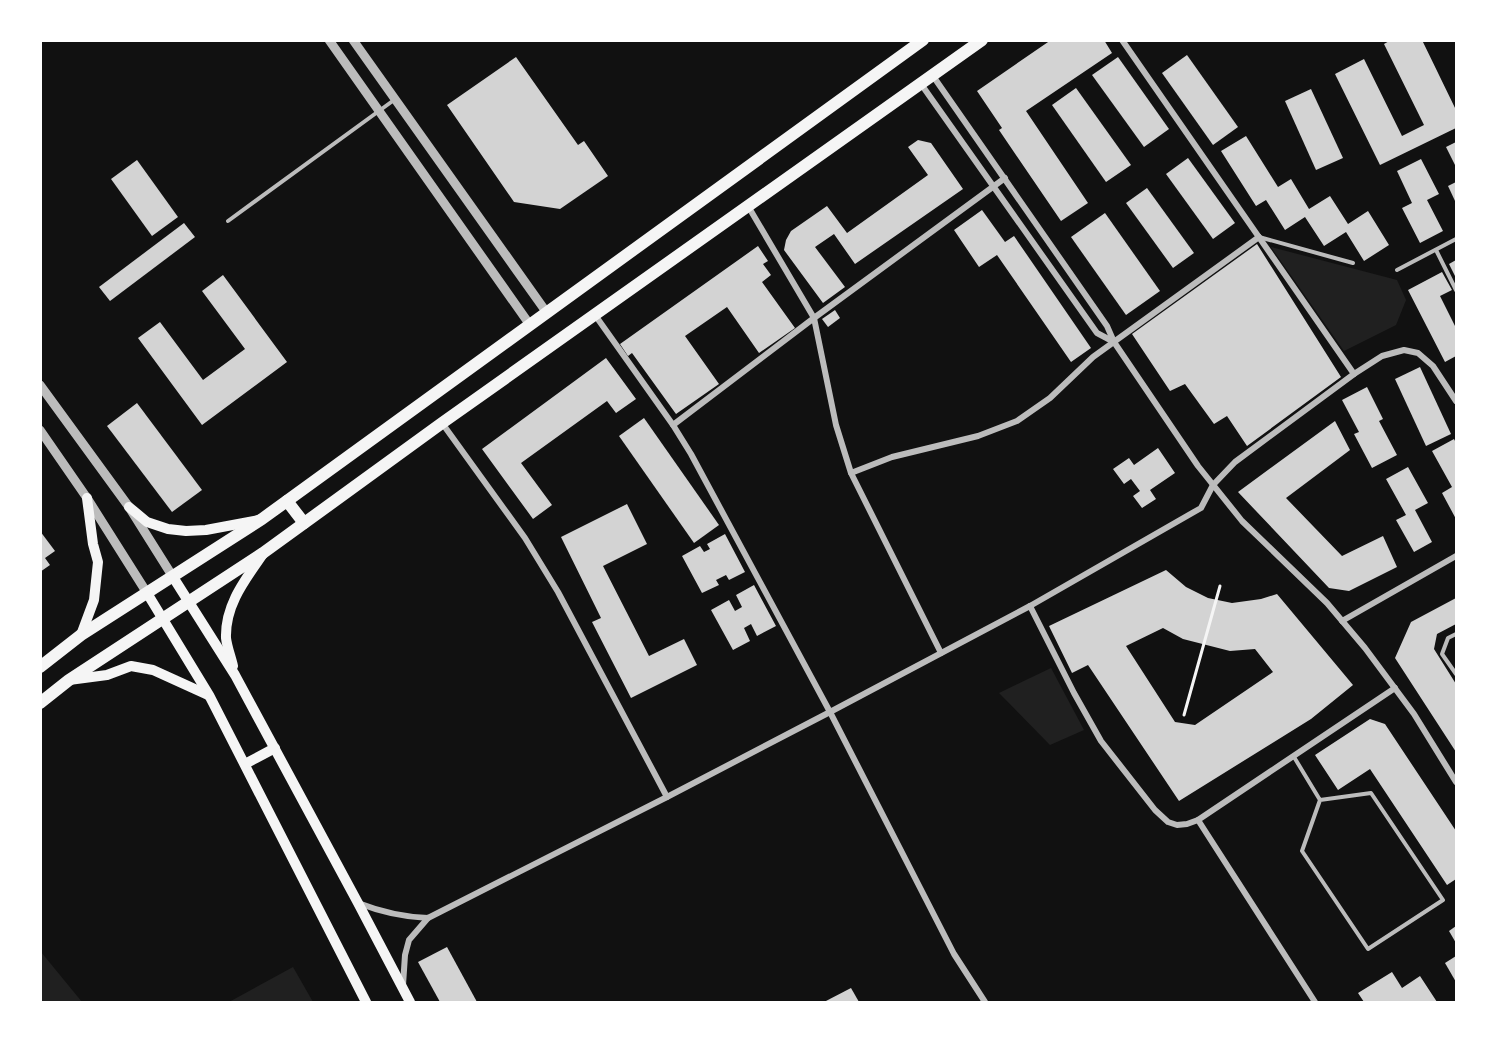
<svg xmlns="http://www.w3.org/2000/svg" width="1497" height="1043" font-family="Mulish,sans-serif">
<rect width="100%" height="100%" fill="#111"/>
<g fill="#202020">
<polygon points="1271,247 1397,280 1406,300 1396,325 1344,351"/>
<polygon points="1051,668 1084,730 1050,745 999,693"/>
<polygon points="41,952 82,1002 41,1002"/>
<polygon points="293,967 313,1002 229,1002"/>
</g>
<g fill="#d3d3d3" fill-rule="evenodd">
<polygon points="1051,40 1104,40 1112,53 1026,111 1088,203 1061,221 999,130 1002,128 977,91"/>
<polygon points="1391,40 1422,40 1456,110 1456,128 1380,165 1335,74 1364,59 1402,136 1424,125 1384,44"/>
<polygon points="1187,55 1238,127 1213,145 1162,73"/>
<polygon points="516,57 578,145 584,141 608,176 560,209 514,202 447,105"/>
<polygon points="1118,57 1169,129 1144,147 1092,75"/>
<polygon points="1076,88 1131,165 1106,182 1052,105"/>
<polygon points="1311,89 1343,158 1316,170 1285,101"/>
<polygon points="1246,136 1278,187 1291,179 1309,209 1330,196 1348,224 1368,211 1389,245 1364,261 1346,232 1324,246 1305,217 1285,230 1266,200 1256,206 1221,151"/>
<polygon points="918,140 931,143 963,189 855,264 834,234 815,247 845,287 823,303 784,250 786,240 791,231 827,206 847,233 928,175 908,147"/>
<polygon points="1456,142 1456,167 1446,147"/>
<polygon points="1188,158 1235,223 1213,239 1166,174"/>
<polygon points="1421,159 1439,194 1427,200 1443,231 1420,243 1402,208 1412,203 1397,171"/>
<polygon points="137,160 178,217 152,236 111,179"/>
<polygon points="1456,182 1456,203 1448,186"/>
<polygon points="1147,188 1194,253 1173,268 1126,203"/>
<polygon points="982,210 1005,242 1014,236 1091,348 1071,362 997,255 979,267 954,230"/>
<polygon points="1105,213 1160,291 1126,315 1071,237"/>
<polygon points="184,223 195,237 110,301 99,287"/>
<polygon points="1257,244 1341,377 1247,446 1227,416 1214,424 1185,384 1170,391 1132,334"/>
<polygon points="758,246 768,261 763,264 771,275 762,282 795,328 759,353 727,307 685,336 719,384 676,414 632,353 628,356 620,344"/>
<polygon points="1456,260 1456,278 1449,264"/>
<polygon points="1442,272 1452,290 1440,296 1456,328 1456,356 1445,362 1408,290"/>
<polygon points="223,275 287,362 202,425 138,338 160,322 203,380 245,349 202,291"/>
<polygon points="835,310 840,318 828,327 822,319"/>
<polygon points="606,358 636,399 616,413 607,401 521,463 552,505 533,519 482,449"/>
<polygon points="1420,367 1451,434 1426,446 1395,379"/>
<polygon points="1367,387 1383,419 1379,421 1397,455 1372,468 1354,434 1359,432 1342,400"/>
<polygon points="137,403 202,490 172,512 107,426"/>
<polygon points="644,418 719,525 694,543 619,436"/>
<polygon points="1335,421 1350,450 1286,498 1342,556 1383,536 1397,567 1349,591 1329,588 1238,492"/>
<polygon points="1454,439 1456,443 1456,519 1442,493 1452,487 1432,451"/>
<polygon points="1158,448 1175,473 1150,490 1156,499 1142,508 1133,496 1140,491 1131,479 1124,484 1113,469 1129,458 1134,465"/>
<polygon points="1408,467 1428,503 1415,510 1432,542 1414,552 1396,520 1406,515 1386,479"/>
<polygon points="627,504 647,544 603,566 649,656 684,639 697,665 631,698 592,622 601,618 561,537"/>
<polygon points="40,531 55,551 45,558 50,565 40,572"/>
<polygon points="725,534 745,572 729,580 726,575 716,580 719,585 702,593 682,556 700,546 704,552 710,549 707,544"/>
<path d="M1166,570L1186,587L1208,598L1232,603L1261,599L1277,594L1353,685L1311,719L1179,801L1088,665L1072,673L1049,626ZM1163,628L1183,639L1230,651L1255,649L1273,672L1195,725L1175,722L1126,646Z"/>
<polygon points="754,585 776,626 757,636 751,624 744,628 750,641 733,650 711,610 729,600 735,611 742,607 736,595"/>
<polygon points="1456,598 1456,624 1437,634 1434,649 1456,684 1456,752 1395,658 1411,622"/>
<polygon points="1370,719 1385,724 1456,831 1456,879 1447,885 1370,769 1338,790 1315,755"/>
<polygon points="1456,926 1456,943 1449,931"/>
<polygon points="447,947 477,1002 440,1002 418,962"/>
<polygon points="1456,956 1456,982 1445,963"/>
<polygon points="1392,972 1402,988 1420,976 1437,1002 1364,1002 1358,993"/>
<polygon points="851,988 859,1002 824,1002"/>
</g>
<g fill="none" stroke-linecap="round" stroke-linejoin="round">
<polyline stroke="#f5f5f5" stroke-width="3" points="1184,715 1220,586"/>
<g stroke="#bcbcbc" stroke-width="4">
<polyline points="228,221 394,100"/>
<polyline points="1259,237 1353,263"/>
<polyline points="1436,250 1456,290"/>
<polyline points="1397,270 1456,239"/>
<polyline points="1456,634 1448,638 1442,654 1456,674"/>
<polyline points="1294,757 1320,800 1302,851 1368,949 1443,900 1371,793 1320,800"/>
</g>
<g stroke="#bcbcbc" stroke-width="6">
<polyline points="1122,40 1354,374"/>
<polyline points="933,76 1107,326 1114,342 1198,466 1242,521 1327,603 1365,648 1414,714 1456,782"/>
<polyline points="921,84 1097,333 1114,342"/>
<polyline points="748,206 814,318 836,425 851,473 941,653"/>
<polyline points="595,315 673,425 691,454 830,712 954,954 985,1002"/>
<polyline points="442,423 525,538 558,592 667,797"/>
<polyline points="673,425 814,318 1005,178"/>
<polyline points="851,473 892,457 978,436 1017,421 1050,398 1093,357 1259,237"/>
<polyline points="1030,606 1074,693 1101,741 1155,810 1168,822 1177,825 1187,824 1198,820 1395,688"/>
<polyline points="1342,621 1456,556"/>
<polyline points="1198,820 1315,1002"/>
<path d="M358,903C381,912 403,917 428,918L667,797L830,712L1030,606L1201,508L1213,485L1235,462L1354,374L1382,356L1404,350L1418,353L1433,366L1456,401"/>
<polyline points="403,985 405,955 409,940 428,918"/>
</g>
<g stroke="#bcbcbc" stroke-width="9">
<polyline points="329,40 530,325"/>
<polyline points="353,40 547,313"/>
<polyline points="40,385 129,507 173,577"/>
<polyline points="40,430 87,498 147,593"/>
</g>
<g stroke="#f5f5f5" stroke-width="10">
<polyline points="129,507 147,522 168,529 186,531 206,530 259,520"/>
<polyline points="173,577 235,675 358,903 410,1002"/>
<polyline points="147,593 209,695 366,1002"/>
<polyline points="81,635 94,600 98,562 93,544 87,498"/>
<path d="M233,666C231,657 227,647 226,638C225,605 245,580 263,554"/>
<polyline points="69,680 107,675 131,666 153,670 208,695"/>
<polyline points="245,764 275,748"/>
</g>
<g stroke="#f5f5f5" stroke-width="12">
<polyline points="287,501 304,523"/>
<polyline points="40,667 81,635 262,519 923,40"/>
<polyline points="40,703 69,680 263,553 442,423 982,40"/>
</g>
</g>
<rect width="1497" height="1043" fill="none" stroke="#ffffff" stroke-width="84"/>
</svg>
